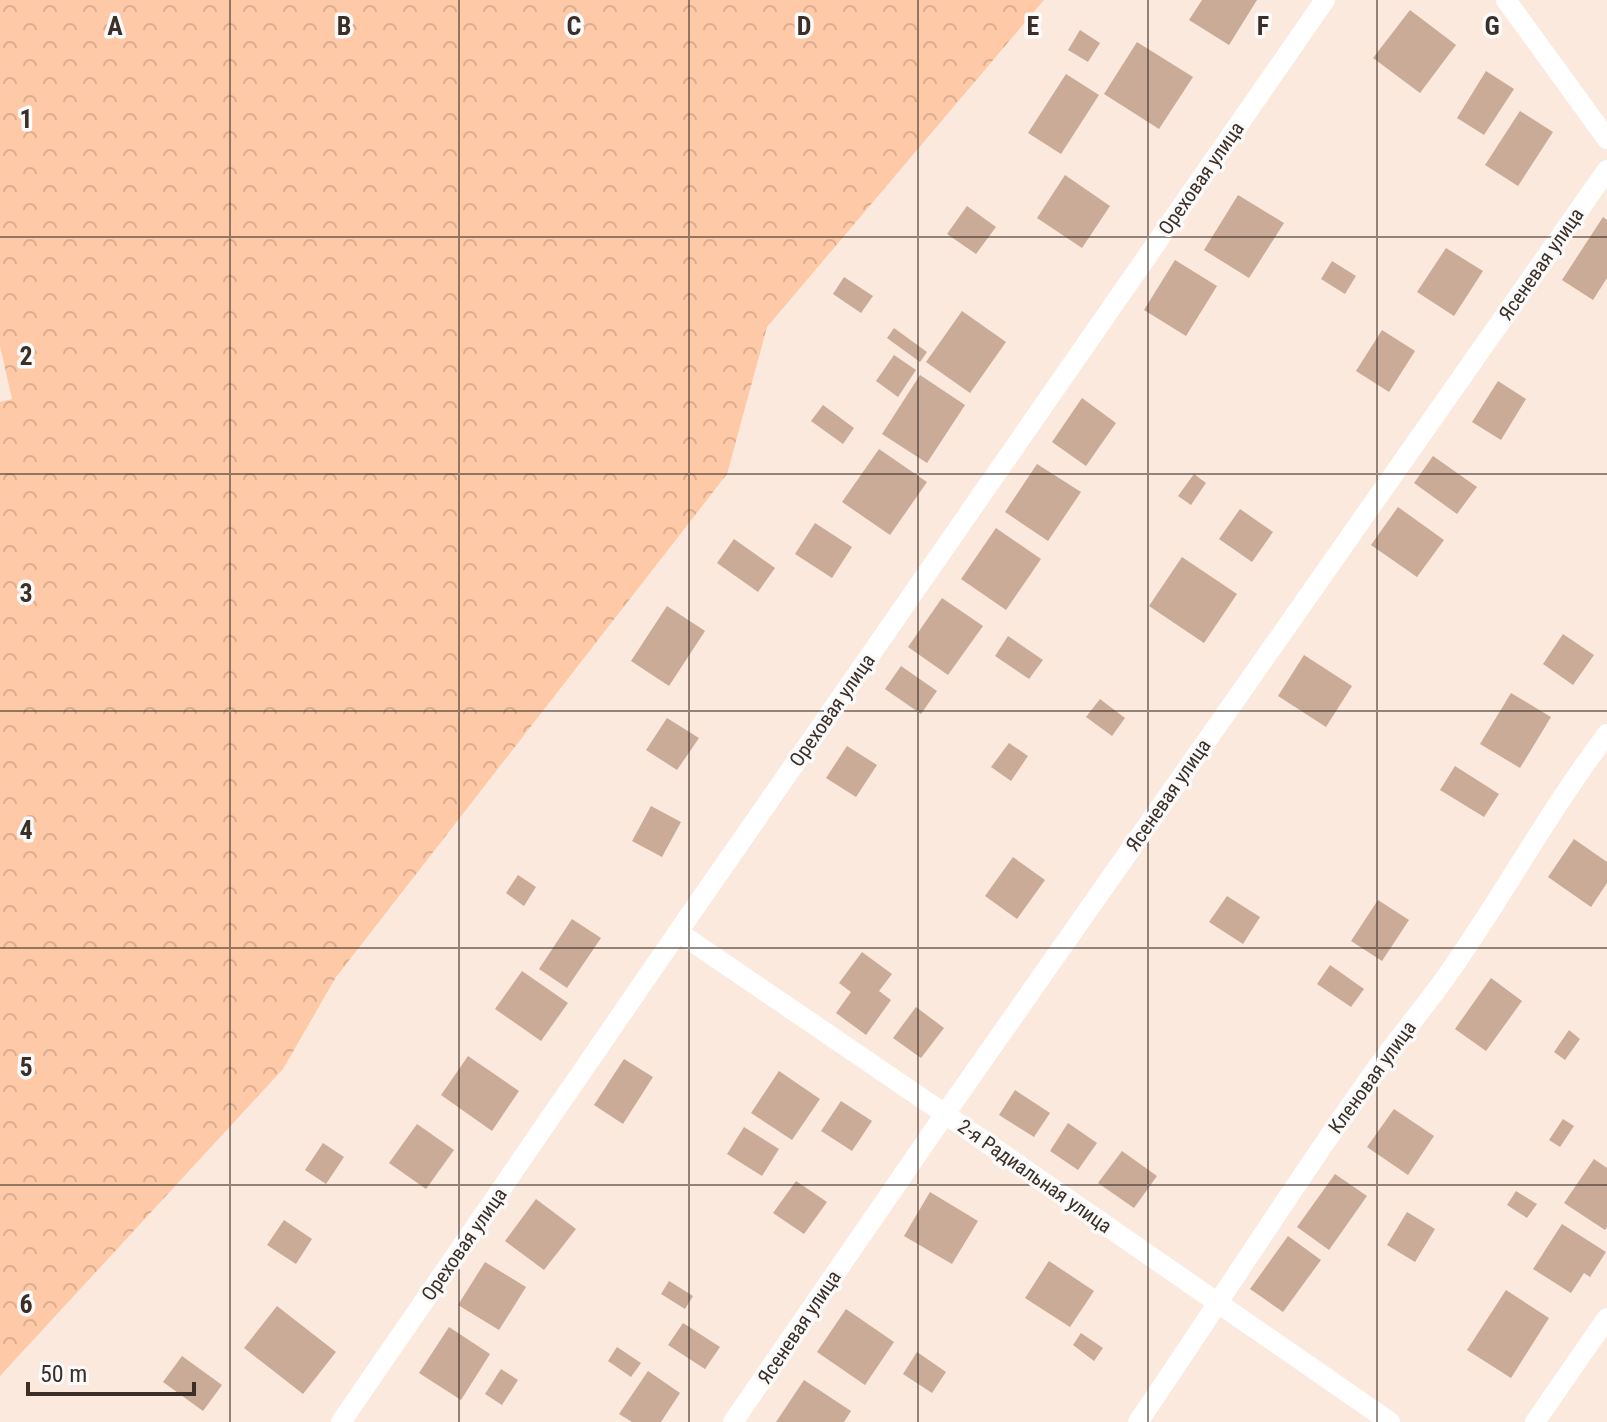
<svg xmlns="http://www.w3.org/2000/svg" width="1607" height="1422" font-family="'Roboto Condensed',sans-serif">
<defs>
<pattern id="forest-crowns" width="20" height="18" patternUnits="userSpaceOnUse" patternTransform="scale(2)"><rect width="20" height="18" fill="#fec9a6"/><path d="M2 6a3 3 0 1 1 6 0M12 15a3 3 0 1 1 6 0" fill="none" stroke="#dbad8f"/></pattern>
</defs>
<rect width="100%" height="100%" fill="#fce9dd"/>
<polygon fill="url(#forest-crowns)" points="0,0 1044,0 767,327 727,474 336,977 283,1069 0,1376 0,402 12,399 0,346"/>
<g fill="#c9ab98">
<polygon points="1202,0 1257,0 1229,45 1189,20"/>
<polygon points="1410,10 1456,45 1420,93 1373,58"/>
<polygon points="1080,30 1100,43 1088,62 1068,50"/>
<polygon points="1137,42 1193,77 1159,129 1104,94"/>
<polygon points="1486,71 1514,89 1484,135 1457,118"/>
<polygon points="1066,74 1099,95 1061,154 1028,133"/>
<polygon points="1520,111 1553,132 1518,186 1485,165"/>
<polygon points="1065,175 1110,206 1082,248 1037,218"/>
<polygon points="1238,195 1284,223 1249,278 1204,250"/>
<polygon points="967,206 996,227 976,254 947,234"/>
<polygon points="1603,217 1607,220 1607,278 1593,300 1562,280"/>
<polygon points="1446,248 1483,271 1454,316 1417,292"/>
<polygon points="1175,260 1217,286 1186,336 1144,310"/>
<polygon points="1332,261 1356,276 1345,294 1321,279"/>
<polygon points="844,277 873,296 861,313 833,294"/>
<polygon points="962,311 1006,342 970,393 926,362"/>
<polygon points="894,328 927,352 920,362 887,338"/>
<polygon points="1382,330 1415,351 1389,392 1356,371"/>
<polygon points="894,355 916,370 898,397 876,381"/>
<polygon points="920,375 965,405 927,463 882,434"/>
<polygon points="1498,381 1526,399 1501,440 1472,422"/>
<polygon points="1082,398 1116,423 1086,466 1052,442"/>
<polygon points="823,405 854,428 843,444 811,421"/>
<polygon points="879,449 927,482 890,535 842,502"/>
<polygon points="1433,456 1477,487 1457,514 1414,483"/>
<polygon points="1037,464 1081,492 1048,541 1005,512"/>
<polygon points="1194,474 1206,483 1191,505 1178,496"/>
<polygon points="1398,507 1444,540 1417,577 1371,545"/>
<polygon points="1240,509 1273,532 1252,562 1219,539"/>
<polygon points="815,523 852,547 832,578 795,554"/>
<polygon points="996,528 1041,559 1006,610 961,579"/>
<polygon points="734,539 775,568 758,592 717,563"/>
<polygon points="1182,557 1237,594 1204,643 1149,606"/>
<polygon points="942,598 983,626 948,675 908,647"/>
<polygon points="667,606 705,631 669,686 631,661"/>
<polygon points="1563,634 1594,655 1573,685 1543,664"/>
<polygon points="1008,636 1043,660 1029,679 995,656"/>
<polygon points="1304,655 1352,686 1326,727 1278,696"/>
<polygon points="901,666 937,691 921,714 885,689"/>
<polygon points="1511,693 1551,717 1520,768 1480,744"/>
<polygon points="1100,699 1125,718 1112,736 1086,717"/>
<polygon points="667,718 699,738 677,770 646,750"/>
<polygon points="1009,743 1028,756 1011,781 991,767"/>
<polygon points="847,746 877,765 856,797 826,778"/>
<polygon points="1455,766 1499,794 1484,817 1440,790"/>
<polygon points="651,806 681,822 662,857 632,841"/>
<polygon points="1574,839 1607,862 1607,883 1591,907 1548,877"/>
<polygon points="1013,857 1045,880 1017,919 985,896"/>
<polygon points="518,875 536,887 524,906 506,893"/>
<polygon points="1227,896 1260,917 1243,944 1209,922"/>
<polygon points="1378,900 1409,920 1382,961 1351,941"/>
<polygon points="572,919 601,938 567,988 539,969"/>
<polygon points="862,952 892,974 879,991 891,1000 866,1035 836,1013 851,992 839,983"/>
<polygon points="1330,965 1364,989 1351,1007 1317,984"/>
<polygon points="522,971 568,1003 541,1041 495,1009"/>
<polygon points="1491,978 1522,1001 1486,1051 1455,1029"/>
<polygon points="916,1007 944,1028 921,1058 893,1038"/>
<polygon points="1569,1030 1580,1039 1565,1060 1554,1052"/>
<polygon points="468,1056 519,1091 492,1131 441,1095"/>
<polygon points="624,1059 653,1077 623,1124 594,1105"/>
<polygon points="779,1071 820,1099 792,1140 751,1113"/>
<polygon points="1015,1090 1050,1113 1034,1137 999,1115"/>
<polygon points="841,1101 872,1121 852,1151 821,1131"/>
<polygon points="1394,1109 1434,1136 1408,1175 1367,1147"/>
<polygon points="1563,1119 1574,1126 1560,1147 1549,1140"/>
<polygon points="1068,1123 1097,1143 1078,1170 1050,1151"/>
<polygon points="417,1124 454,1150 426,1189 389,1163"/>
<polygon points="744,1127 779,1149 762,1176 727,1154"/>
<polygon points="323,1143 344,1157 326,1184 305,1170"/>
<polygon points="1122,1151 1157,1176 1134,1208 1098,1183"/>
<polygon points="1594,1159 1607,1168 1607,1227 1605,1230 1564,1203"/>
<polygon points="1335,1174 1367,1196 1329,1250 1297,1227"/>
<polygon points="796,1181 827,1202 804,1234 773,1213"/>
<polygon points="1516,1191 1537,1204 1527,1218 1507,1205"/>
<polygon points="930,1192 978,1221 952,1264 904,1236"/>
<polygon points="536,1199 576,1229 544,1270 505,1241"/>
<polygon points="1407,1212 1435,1229 1415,1262 1387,1245"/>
<polygon points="284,1220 312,1239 296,1264 267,1245"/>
<polygon points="1562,1224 1606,1252 1590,1277 1584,1273 1571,1293 1533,1269"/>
<polygon points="1288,1236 1321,1260 1283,1312 1250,1289"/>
<polygon points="1049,1261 1094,1291 1070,1327 1025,1298"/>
<polygon points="485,1262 526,1287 499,1330 458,1305"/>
<polygon points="669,1281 693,1296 685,1309 661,1294"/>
<polygon points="1506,1290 1549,1318 1511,1378 1467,1350"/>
<polygon points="277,1306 336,1352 303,1394 244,1348"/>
<polygon points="846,1309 894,1342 865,1385 817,1352"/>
<polygon points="683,1323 720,1347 705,1369 668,1345"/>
<polygon points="449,1327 490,1354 461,1400 419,1373"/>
<polygon points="1081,1333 1103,1348 1094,1361 1073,1345"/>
<polygon points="617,1347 641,1363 631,1377 608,1361"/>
<polygon points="917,1352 946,1372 932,1393 903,1374"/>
<polygon points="182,1356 222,1385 203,1411 163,1382"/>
<polygon points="501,1369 518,1380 502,1405 485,1394"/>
<polygon points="648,1371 680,1393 661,1422 632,1422 619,1414"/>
<polygon points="804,1380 851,1411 844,1422 776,1422"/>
</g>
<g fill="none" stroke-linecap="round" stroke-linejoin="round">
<g stroke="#fff" stroke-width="20">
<polyline points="1506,0 1607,139"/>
<polyline points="678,932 945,1114 1390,1422"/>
<polyline points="341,1422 678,932 1325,0"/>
<polyline points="733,1422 945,1114 1607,170"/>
<path d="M1138,1422C1216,1308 1289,1192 1369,1079C1393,1044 1421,1012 1446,977C1502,898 1548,812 1607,734"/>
<polyline points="1535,1422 1607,1318"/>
</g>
</g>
<path fill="none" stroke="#3b2f27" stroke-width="2" stroke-opacity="0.55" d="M230,0V1422M459,0V1422M689,0V1422M918,0V1422M1148,0V1422M1377,0V1422M0,237H1607M0,474H1607M0,711H1607M0,948H1607M0,1185H1607"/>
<g text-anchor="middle" stroke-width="7" stroke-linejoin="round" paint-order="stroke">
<g font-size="20" fill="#3b2f27" stroke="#fafafa">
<text transform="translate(1201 178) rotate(-55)" y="7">Ореховая улица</text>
<text transform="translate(1541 264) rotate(-55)" y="7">Ясеневая улица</text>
<text transform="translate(832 710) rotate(-55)" y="7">Ореховая улица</text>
<text transform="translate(1168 795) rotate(-55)" y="7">Ясеневая улица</text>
<text transform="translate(1372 1077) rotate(-54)" y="7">Кленовая улица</text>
<text transform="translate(1035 1176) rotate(35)" y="7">2-я Радиальная улица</text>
<text transform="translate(464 1244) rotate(-55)" y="7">Ореховая улица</text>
<text transform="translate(799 1327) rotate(-56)" y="7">Ясеневая улица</text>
</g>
</g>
<g font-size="26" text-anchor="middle" font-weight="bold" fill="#3b2f27" stroke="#fafafa" stroke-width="7" stroke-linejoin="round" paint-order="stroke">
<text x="115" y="35">A</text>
<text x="344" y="35">B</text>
<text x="574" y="35">C</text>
<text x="804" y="35">D</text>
<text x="1033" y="35">E</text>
<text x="1263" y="35">F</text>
<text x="1492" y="35">G</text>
<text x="26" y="128">1</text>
<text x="26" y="365">2</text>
<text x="26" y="602">3</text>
<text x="26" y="839">4</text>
<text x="26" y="1076">5</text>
<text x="26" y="1313">6</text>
</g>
<path d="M28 1382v12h166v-12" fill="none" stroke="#3b2f27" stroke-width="4"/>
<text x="40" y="1382" font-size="24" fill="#3b2f27" stroke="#fafafa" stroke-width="6" paint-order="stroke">50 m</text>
</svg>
